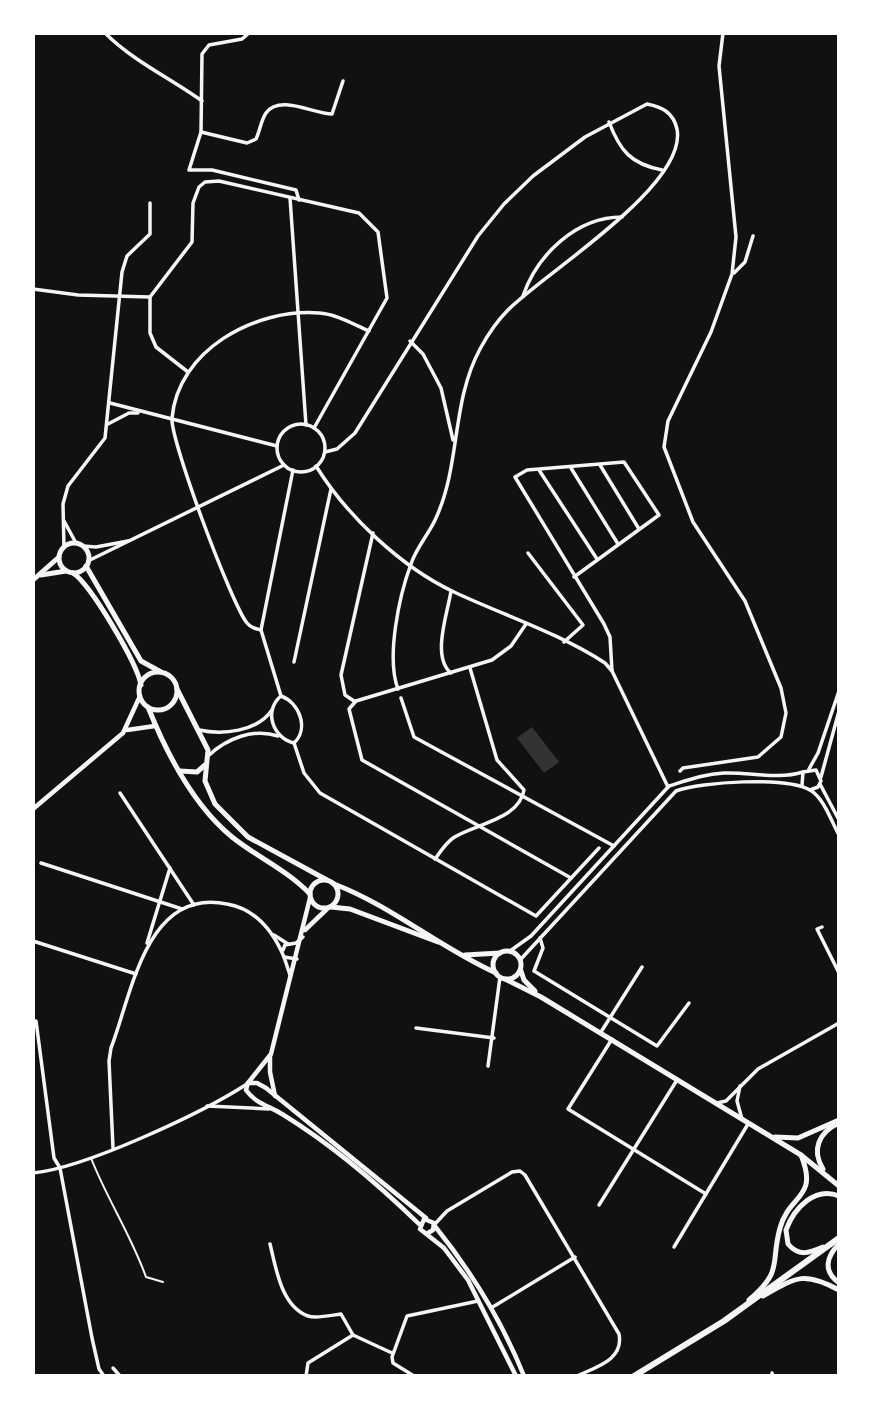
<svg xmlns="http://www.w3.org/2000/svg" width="872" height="1409" font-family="Rubik,sans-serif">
<rect width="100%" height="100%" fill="#111"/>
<polygon fill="#333" points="532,727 559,762 544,773 517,738"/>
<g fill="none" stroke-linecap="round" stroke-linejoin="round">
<path stroke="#f5f5f5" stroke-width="2" d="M91,1158C107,1199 131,1235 146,1277L163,1282"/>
<g stroke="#f5f5f5" stroke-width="3.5">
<path d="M105,33C133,61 170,78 202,101"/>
<polyline points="249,33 242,39 209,45 202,54 201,132 189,170 212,170 296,190 299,200"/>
<path d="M609,122C620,151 631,164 662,170"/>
<path d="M201,132L247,143L256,139C260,131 261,120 266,113C280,94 314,114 332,114L343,81"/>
<polyline points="290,198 306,425"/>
<polyline points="734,273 745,262 753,236"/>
<polyline points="33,289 78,295 150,297"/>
<path d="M523,296C537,255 576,217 622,217"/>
<polyline points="410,341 423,354 441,388 453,440"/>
<polyline points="188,372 156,347 150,333 150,297 192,242 193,203 199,187 205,182 219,181 359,213 378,232 387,298 314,428"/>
<polyline points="110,403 277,446"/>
<polyline points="108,424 129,413 138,413"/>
<circle cx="301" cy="448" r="24"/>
<path d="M325,452L337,449L355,433L478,236L504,204L533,176L585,137L647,104C662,107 673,112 677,129C688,186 544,273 508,310C497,321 487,336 480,349C451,403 461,463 436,518C429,534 416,548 411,564C399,596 386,658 398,689"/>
<polyline points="600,465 639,529"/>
<path d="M316,466C347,516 401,567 454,592C503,615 559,633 605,663L612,671L668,787"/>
<polyline points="571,468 618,544"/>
<polyline points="539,470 597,559"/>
<polyline points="64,521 76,543"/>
<polyline points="83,546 96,547 128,541"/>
<polyline points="64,547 63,504 68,486 105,438 122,272 127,256 150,234 150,203"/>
<polyline points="528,553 583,625 564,642"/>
<polyline points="88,561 284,465"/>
<polyline points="574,577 659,515 624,462 527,470 515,477 604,624 610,637 612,671"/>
<path d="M261,630C256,629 251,628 247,623C232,605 170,440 172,418C178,350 255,308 319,313C336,314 353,324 369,331"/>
<polyline points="294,662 331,489"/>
<path d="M451,673C431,657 448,612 451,591"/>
<polyline points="281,696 261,630 293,470"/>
<path d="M281,696C300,703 309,729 294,743C273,738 263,711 281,696Z"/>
<polyline points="401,698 414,737 614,846"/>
<polyline points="354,701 345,695 341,675 373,533"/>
<polyline points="356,701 349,709 362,760 571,878"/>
<polyline points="356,701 492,660 511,646 526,624"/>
<path d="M199,730C222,735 257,732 272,710"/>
<polyline points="294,743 304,773 320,793 536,916 599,848"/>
<path d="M208,756C227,738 254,728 278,736"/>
<polyline points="809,769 818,753 839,691"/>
<polyline points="680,771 683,768 758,757 781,737 786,713 781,688 745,601 693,522 664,447 668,421 711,332 732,274 736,237 719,66 723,33"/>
<polyline points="821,777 839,711"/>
<polyline points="820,784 839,820"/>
<polyline points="802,785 803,772 816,770 821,781 818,787 810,790"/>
<polyline points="120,793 194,905"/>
<path d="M435,859C440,852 446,843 453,838C474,824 519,820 524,790L497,760L470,668"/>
<polyline points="41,863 182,909"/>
<polyline points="822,927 817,929 839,973"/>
<polyline points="274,935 288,944"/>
<polyline points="540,938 543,948 534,971 657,1046 689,1003"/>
<polyline points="33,941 136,974"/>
<polyline points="147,943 170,868"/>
<polyline points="283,950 285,945 296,943 303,937"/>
<path d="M510,951L531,936L669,786C688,780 704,774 724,773C751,772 777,780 803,772"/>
<polyline points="284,957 290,975"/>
<path d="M521,959L676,791C701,782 786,776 810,790C824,798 831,821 839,835"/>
<polyline points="839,1003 839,1004"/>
<polyline points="36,1021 54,1158 60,1168 92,1338 99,1369 104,1376"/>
<polyline points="416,1028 494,1038"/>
<polyline points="601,1032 642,967"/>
<polyline points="612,1039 568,1109 706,1194"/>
<polyline points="488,1066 500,977"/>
<polyline points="740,1086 737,1101 742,1119"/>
<polyline points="717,1103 726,1101 758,1069 839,1023"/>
<polyline points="207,1106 269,1109"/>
<path d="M113,1148L109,1061L111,1048C132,994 146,887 227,904C256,909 273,931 284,957L297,959"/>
<path d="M33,1173C85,1168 202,1113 247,1084"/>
<polyline points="599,1205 677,1080"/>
<path d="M434,1225L447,1211L512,1172L520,1171L525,1175L619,1334C624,1360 596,1367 577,1376"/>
<path d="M270,1244C276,1268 281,1306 308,1316C316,1319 332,1315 341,1314L353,1335L392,1353"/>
<polyline points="674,1247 748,1124"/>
<polyline points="491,1308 575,1257"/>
<polyline points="113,1368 120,1376"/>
<polyline points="772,1373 773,1376"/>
<polyline points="306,1376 308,1363 353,1335"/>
<polyline points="414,1376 393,1363 392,1357 407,1316 478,1301"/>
</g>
<g stroke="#f5f5f5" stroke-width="4.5">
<polyline points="127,730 155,726"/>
<polyline points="33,809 123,733 140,696"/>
<polyline points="305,930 328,908"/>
<polyline points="270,1056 270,1072 275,1096"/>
<path d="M248,1083L246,1090C255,1103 269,1106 282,1114C331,1144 378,1184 419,1224"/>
<polyline points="248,1083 257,1083 266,1088 426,1218"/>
<polyline points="248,1083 271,1054 310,898"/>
<path d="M434,1225C471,1271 502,1321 524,1376"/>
<polyline points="428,1233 433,1230 434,1223 424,1219 420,1229 444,1248 468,1280 516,1376"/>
</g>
<g stroke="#f5f5f5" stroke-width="5">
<circle cx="74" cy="558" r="15"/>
<polyline points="86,566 141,661 161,672"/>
<path d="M73,573C91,585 137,663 141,685"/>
<polyline points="41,575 66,571"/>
<polyline points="33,580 59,557"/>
<circle cx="158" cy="691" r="19"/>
<polyline points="177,689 208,750 205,781 215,804 248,837 327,880"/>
<path d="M148,707C166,752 193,805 232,837C257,857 287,870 310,894"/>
<polyline points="180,771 197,772 205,765"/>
<circle cx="324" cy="894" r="14"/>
<path d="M334,884C392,906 440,948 496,973"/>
<polyline points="331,907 350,909 438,942"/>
<circle cx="507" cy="965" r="14"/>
<polyline points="465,955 500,953"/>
<polyline points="521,971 524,980 535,991"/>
<polyline points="505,979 541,997 801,1155 839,1186"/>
<polyline points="775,1137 798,1138 839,1120"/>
<path d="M823,1169C811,1150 819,1132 839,1123"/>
<path d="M839,1244C826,1257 823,1271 839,1283"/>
<path d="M823,1247C809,1253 799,1257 788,1244L786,1230C794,1208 815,1186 839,1196"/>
<path d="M763,1296C796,1277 804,1271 839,1290"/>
<path d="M749,1300C784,1270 770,1264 780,1228C789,1194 819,1199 801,1155"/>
</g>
<polyline stroke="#f5f5f5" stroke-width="6" points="634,1376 724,1321 839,1238"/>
</g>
<rect width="872" height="1409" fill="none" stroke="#ffffff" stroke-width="70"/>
</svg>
